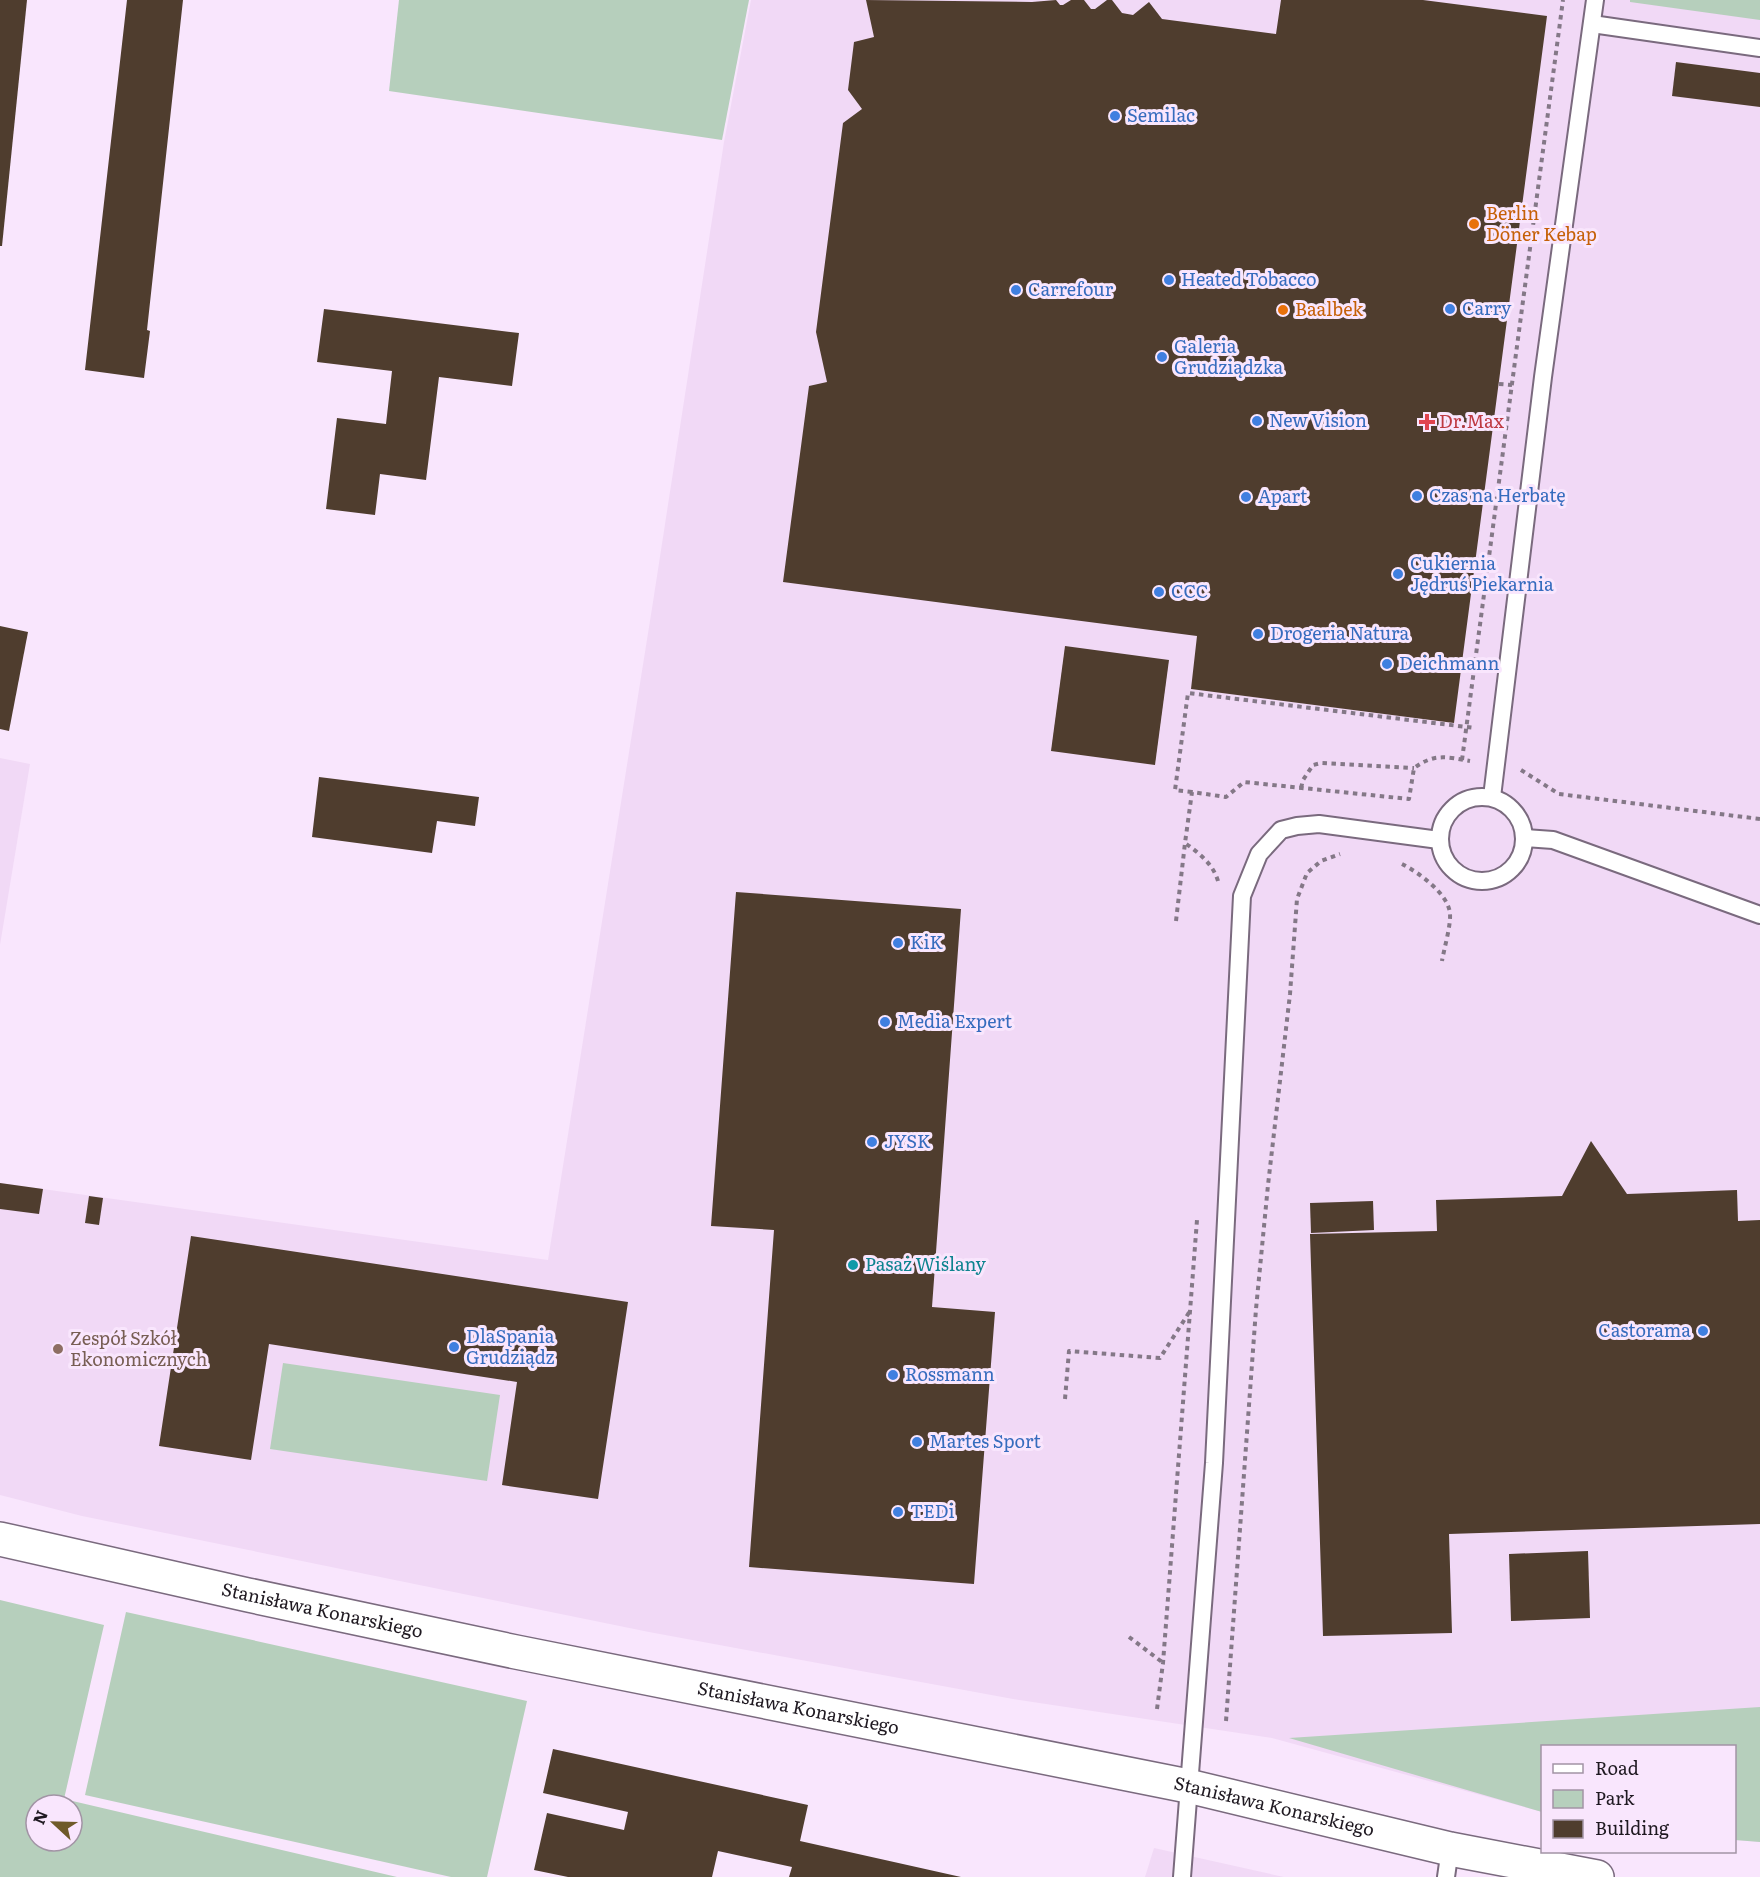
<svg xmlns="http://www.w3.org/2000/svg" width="1760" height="1877" font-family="Literata,serif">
<rect width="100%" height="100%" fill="#f9e6fd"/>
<g fill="#f1d9f6">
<polygon points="751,0 1760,0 1760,1842 1735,1840 1734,1746 1542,1746 1542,1812 1272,1738 1013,1699 649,1632 82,1516 0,1495 0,1183 548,1260 653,602 724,142"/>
<polygon points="0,758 30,764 0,945"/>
<polygon points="1154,1848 1284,1877 1145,1877"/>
</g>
<g fill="#b6cfbc" fill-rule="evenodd">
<polygon points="399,0 749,0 722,140 389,91"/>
<polygon points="1630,0 1760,0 1760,20 1630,2"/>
<polygon points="283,1363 500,1395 487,1481 270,1449"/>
<path d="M0,1600L104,1625L64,1799L397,1877H0ZM36,1805H72V1841H36Z"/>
<polygon points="126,1612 527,1701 487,1877 451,1877 85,1795"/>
<polygon points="1760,1707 1760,1842 1735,1840 1734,1746 1542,1746 1542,1812 1289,1738"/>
</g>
<g fill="#4f3d2e">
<polygon points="0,0 27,0 2,246 0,246"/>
<polygon points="127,0 183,0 147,330 150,331 144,378 85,370"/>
<polygon points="866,0 1032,2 1056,0 1060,5 1063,5 1071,0 1084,0 1091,9 1095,9 1107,0 1112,0 1122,13 1133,15 1149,2 1162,19 1276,34 1281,0 1423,0 1547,16 1454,723 1191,689 1197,636 783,582 809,386 827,382 816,332 843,123 862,109 848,90 854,42 874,37"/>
<polygon points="1676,62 1760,73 1760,107 1672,96"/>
<polygon points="324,309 519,333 512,386 439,377 426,480 380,474 375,515 326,509 337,418 386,424 392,371 317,362"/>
<polygon points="0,626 28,632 9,731 0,729"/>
<polygon points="1065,646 1169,660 1155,765 1051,751"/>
<polygon points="319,777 479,797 475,826 437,821 432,853 312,837"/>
<polygon points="736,892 961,909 932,1307 995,1312 974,1584 749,1567 774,1230 711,1226"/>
<polygon points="1591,1141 1627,1194 1737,1190 1738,1221 1760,1220 1760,1524 1449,1534 1452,1633 1323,1636 1310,1234 1437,1231 1436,1200 1562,1196"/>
<polygon points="0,1183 43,1189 39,1214 0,1209"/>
<polygon points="89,1196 103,1198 99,1225 85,1223"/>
<polygon points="1373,1201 1374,1230 1311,1233 1310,1203"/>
<polygon points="191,1236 628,1302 598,1499 502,1485 517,1382 269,1344 251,1460 159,1446"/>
<polygon points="1588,1551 1590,1618 1511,1621 1509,1554"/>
<polygon points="553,1749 808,1805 800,1841 961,1877 789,1877 792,1867 718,1851 712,1877 568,1877 534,1870 547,1813 624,1830 628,1812 543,1793"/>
</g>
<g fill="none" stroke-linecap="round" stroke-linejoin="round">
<defs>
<g id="lane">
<polyline points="1592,24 1760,48"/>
<circle cx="1482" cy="839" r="42"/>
<polyline points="1492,797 1543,377 1595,0"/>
<polyline points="1525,838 1553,840 1760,915"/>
<polyline points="1182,1877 1214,1463 1242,896 1259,854 1281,830 1297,826 1319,824 1439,840"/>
<polyline points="1446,1877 1450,1849"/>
</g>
<g id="street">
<path id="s1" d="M0,1539L248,1595L516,1652L1188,1786L1450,1849L1597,1877"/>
</g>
</defs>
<use href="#lane" stroke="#7a6a7e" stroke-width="20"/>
<use href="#street" stroke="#7a6a7e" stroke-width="36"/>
<g stroke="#847887" stroke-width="4" stroke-dasharray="4.5 4.5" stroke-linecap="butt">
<polyline points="1499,384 1512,385"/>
<polyline points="1462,760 1563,0"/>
<polyline points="1521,770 1559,794 1760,819"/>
<polyline points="1301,788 1303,780 1313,765 1321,763 1414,768"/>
<polyline points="1192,792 1175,790 1188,693 1475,728"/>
<path d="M1402,864C1418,872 1449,894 1450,914C1451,925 1444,949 1442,961"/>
<path d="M1218,881C1213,864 1199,853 1185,843L1192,792L1226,797L1244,782L1409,799L1414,768C1435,753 1446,757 1470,761"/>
<polyline points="1176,921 1185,843"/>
<polyline points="1065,1399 1069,1351 1160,1358 1190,1311"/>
<polyline points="1129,1637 1162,1662"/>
<polyline points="1157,1709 1163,1663 1197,1220"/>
<polyline points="1226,1721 1256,1309 1268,1185 1290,994 1297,899 1307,873 1321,861 1340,854"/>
</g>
<use href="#lane" stroke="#fff" stroke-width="16"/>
<use href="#street" stroke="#fff" stroke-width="33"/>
</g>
<g fill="#3f7fe0" stroke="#f9e6fd" stroke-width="2">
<circle cx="1115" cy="116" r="6"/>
<circle cx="1169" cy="280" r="6"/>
<circle cx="1016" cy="290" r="6"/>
<circle cx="1450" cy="309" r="6"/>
<circle cx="1162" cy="357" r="6"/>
<circle cx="1257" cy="421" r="6"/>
<circle cx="1417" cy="496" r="6"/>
<circle cx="1246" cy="497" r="6"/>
<circle cx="1398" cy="574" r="6"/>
<circle cx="1159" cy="592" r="6"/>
<circle cx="1258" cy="634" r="6"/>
<circle cx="1387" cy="664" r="6"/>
<circle cx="898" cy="943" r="6"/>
<circle cx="885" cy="1022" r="6"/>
<circle cx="872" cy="1142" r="6"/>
<circle cx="1703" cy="1331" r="6"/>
<circle cx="454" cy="1347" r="6"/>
<circle cx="893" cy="1375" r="6"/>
<circle cx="917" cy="1442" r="6"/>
<circle cx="898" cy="1512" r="6"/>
</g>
<g fill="#e8710a" stroke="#f9e6fd" stroke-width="2">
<circle cx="1474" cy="224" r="6"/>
<circle cx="1283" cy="310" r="6"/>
</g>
<path fill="#e0444e" stroke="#f9e6fd" stroke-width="2" d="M1424 413h6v6h6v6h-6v6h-6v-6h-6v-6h6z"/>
<circle fill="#0f9aa8" stroke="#f9e6fd" stroke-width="2" cx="853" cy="1265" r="6"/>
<circle fill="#8d6e63" stroke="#f9e6fd" stroke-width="2" cx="58" cy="1349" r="6"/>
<g text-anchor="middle" stroke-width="6" stroke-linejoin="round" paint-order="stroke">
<g font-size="18" fill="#366cbe" stroke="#f9e6fd" text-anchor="start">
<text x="1127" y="122">Semilac</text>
<text x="1181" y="286">Heated Tobacco</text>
<text x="1028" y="296">Carrefour</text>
<text x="1462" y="315">Carry</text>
<text x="1174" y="353">Galeria<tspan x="1174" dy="21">Grudziądzka</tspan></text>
<text x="1269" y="427">New Vision</text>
<text x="1429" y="502">Czas na Herbatę</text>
<text x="1258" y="503">Apart</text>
<text x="1410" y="570">Cukiernia<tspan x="1410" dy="21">Jędruś Piekarnia</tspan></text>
<text x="1171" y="598">CCC</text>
<text x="1270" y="640">Drogeria Natura</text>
<text x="1399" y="670">Deichmann</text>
<text x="910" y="949">KiK</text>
<text x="897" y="1028">Media Expert</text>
<text x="884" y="1148">JYSK</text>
<text x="1691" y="1337" text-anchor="end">Castorama</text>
<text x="466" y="1343">DlaSpania<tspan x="466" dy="21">Grudziądz</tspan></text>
<text x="905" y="1381">Rossmann</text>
<text x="929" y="1448">Martes Sport</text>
<text x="910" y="1518">TEDi</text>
</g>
<g font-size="18" fill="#c56008" stroke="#f9e6fd" text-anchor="start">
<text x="1486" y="220">Berlin<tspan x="1486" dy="21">Döner Kebap</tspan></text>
<text x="1295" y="316">Baalbek</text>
</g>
<g font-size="18" fill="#be3a42" stroke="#f9e6fd" text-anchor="start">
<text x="1439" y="428">Dr.Max</text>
</g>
<g font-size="18" fill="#0d838f" stroke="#f9e6fd" text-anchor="start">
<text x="865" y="1271">Pasaż Wiślany</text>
</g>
<g font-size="18" fill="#785e54" stroke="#f9e6fd" text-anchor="start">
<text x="70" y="1345">Zespół Szkół<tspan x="70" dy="21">Ekonomicznych</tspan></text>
</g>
<g font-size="18" fill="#1f1921" stroke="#f9e6fd">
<text dy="6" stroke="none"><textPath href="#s1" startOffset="330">Stanisława Konarskiego</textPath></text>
<text dy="6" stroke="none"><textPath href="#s1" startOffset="816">Stanisława Konarskiego</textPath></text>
<text dy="6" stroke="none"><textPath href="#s1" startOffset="1302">Stanisława Konarskiego</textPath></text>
</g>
</g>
<rect x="1541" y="1745" width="195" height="108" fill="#f9e6fd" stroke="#a294a5" stroke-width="1.5"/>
<rect x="1553" y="1764" width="30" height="9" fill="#ffffff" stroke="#a294a5" stroke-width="1.5"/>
<text x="1595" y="1775" font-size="18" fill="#1f1921">Road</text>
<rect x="1553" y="1790" width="30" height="18" fill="#b6cfbc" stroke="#a294a5" stroke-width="1.5"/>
<text x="1595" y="1805" font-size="18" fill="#1f1921">Park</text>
<rect x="1553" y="1820" width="30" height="18" fill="#4f3d2e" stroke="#a294a5" stroke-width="1.5"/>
<text x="1595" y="1835" font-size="18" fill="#1f1921">Building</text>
<g transform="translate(54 1823) rotate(292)"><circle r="28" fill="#f9e6fd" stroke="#a294a5" stroke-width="1.5"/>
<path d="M0-4.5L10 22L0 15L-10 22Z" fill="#6f5a29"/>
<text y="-9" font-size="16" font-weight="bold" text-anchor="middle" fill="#1f1921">N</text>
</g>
</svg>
